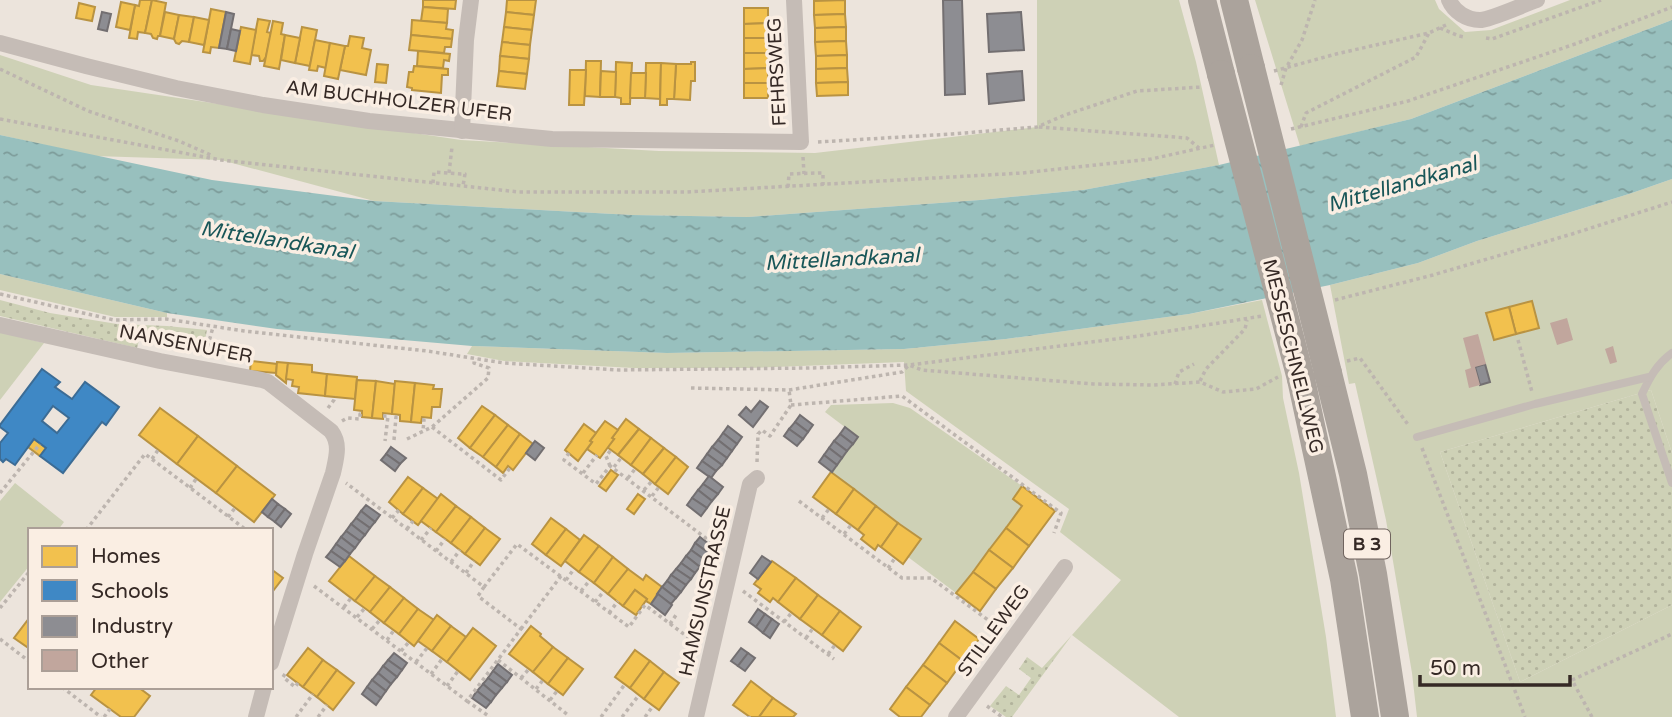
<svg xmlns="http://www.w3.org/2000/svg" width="1672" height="717" font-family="'Varela Round',sans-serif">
<defs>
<pattern id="grass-dots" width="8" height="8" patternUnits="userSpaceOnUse" patternTransform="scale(1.75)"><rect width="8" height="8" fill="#ced1b6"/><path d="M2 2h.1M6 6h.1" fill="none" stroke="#b2b39c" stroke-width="1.8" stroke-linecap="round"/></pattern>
<pattern id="water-ripples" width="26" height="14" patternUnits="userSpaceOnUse" patternTransform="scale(1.75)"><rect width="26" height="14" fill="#98c0be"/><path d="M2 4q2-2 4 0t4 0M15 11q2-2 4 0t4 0" fill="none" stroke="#7d9c9a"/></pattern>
</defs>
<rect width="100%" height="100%" fill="#ece4dc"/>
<g fill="url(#grass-dots)">
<polygon points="0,300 50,313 117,324 167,326 207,330 204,345 141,333 137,348 0,316"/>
<polygon points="1651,390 1672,453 1672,605 1520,682 1440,452"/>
<polygon points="1072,635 1012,717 1006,717 990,706 1006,686 1019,695 1031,678 1019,669 1027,657 1042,668"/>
</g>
<g fill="#ced1b6">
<polygon points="1037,0 1179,0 1196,62 1219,165 1083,190 980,200 748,217 632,215 374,201 221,160 94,156 0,135 0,55 91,85 461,140 659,151 815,153 1037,127"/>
<polygon points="1255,0 1435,0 1439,9 1465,32 1491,30 1570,0 1672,0 1672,20 1411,119 1300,146"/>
<polygon points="1672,179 1672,453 1651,390 1440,452 1520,682 1672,605 1672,717 1417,717 1412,673 1386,520 1355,383 1349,384 1330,285 1418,263 1477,241 1632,193"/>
<polygon points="0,274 167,313 167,317 115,317 0,290"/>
<polygon points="1262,300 1282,376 1283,398 1299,473 1326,637 1336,717 1179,717 1072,635 1121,580 1060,532 1069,509 906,391 904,362 749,368 634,368 504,361 467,354 472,346 667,353 904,349 1006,339 1189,314"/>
<polygon points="0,332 44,343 0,400"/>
<polygon points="893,403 910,408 1022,486 1013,499 1022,506 956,593 908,557 921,539 831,472 858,437 825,412 831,405"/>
<polygon points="15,483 64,522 58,530 30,530 30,565 0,602 0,501"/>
</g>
<polygon fill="url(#water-ripples)" points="1672,20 1672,179 1632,193 1477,241 1418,263 1330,285 1189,314 1006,339 904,349 667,353 472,346 277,329 167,313 0,274 0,135 212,180 374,201 632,215 748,217 980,200 1083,190 1219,165 1411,119"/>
<g fill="#f2c14e" stroke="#b99342" stroke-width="2">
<polygon points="140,0 152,0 145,33 138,32 137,39 129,38 135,5 139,6"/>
<polygon points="152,0 166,3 160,36 158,36 157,39 153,38 151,34 145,33"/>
<polygon points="423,0 456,0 455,9 423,7"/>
<polygon points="507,0 536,0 534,15 506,12"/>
<polygon points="845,0 845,14 814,15 814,1"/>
<polygon points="121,2 135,5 130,30 116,27"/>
<polygon points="79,3 95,7 92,21 76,18"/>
<polygon points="423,7 448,9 447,23 421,21"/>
<polygon points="744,8 768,8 768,23 744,24"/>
<polygon points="211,9 226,12 219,48 211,47 210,53 203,52"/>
<polygon points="165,12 179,15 174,39 160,36"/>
<polygon points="506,12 534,15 532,30 504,27"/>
<polygon points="845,14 846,27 815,28 814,15"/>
<polygon points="179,15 194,17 189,42 182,41 179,44 176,43 174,39"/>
<polygon points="194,17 209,20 204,45 189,42"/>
<polygon points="258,19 270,21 267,32 271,33 266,57 263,61 260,61 259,56 251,55"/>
<polygon points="412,20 447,23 446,29 453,30 452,39 411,35"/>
<polygon points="273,21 283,23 281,34 285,35 279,69 264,66"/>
<polygon points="768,23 768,38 744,38 744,24"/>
<polygon points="241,27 256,30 250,64 234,61"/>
<polygon points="302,27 317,30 310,66 295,63"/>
<polygon points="504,27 532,30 530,45 502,42"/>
<polygon points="846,27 846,41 815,42 815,28"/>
<polygon points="285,35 300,38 295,63 281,60"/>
<polygon points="411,35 452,39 451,47 445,47 444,53 409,50"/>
<polygon points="350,36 364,38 362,48 371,50 366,75 340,70 345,46 348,46"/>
<rect x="744" y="38" width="24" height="15"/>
<polygon points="315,40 330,43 326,68 318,66 317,71 309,70"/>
<polygon points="846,41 847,55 816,56 815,42"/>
<polygon points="502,42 530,45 529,59 500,56"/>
<polygon points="330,43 345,46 338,79 324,76"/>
<polygon points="418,51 450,54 449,61 444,60 443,68 417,66"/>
<polygon points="744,53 768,53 768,68 744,69"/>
<polygon points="847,55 847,68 816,69 816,56"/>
<polygon points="500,56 529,59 527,74 499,71"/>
<polygon points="586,61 601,61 600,97 585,96"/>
<polygon points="616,62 632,63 630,104 621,104 621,98 615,97"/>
<polygon points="691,62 695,62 695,81 691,81 690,100 674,99 676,64 691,64"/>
<polygon points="646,63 661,63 660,99 645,98"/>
<polygon points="661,63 676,64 674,99 667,99 667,105 660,105"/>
<polygon points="377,64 388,65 386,83 375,82"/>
<polygon points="414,66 448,69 448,75 442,75 441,93 412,90 412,88 407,87 409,72 413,72"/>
<polygon points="768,68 768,83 744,83 744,69"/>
<polygon points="847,68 848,82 816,83 816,69"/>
<polygon points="570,70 586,70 584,105 569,105"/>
<polygon points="499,71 527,74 525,89 497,86"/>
<polygon points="601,71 616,72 615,97 600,97"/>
<polygon points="631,73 646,73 645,98 630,98"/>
<polygon points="848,82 848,95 817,96 816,83"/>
<rect x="744" y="83" width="24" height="15"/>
<polygon points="1532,301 1539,328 1516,334 1509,307"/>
<polygon points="1509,307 1516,334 1494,340 1486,313"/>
<polygon points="251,361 277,364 276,373 250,371"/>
<polygon points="277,362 288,363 286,383 276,375"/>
<polygon points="288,363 312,365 312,372 327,374 325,396 298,393 299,387 292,386 293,380 286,379"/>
<polygon points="327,374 357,377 355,399 325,396"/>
<polygon points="357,380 376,381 372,418 362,417 362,411 354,410"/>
<polygon points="376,381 395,384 392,414 383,413 383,419 372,418"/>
<polygon points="395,381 415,383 411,422 400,421 400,415 392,414"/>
<polygon points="415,383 434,385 433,389 442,389 440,407 432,407 431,418 422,417 421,423 411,422"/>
<polygon points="482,406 495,415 470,448 458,438"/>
<polygon points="160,408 198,436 177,464 139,435"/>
<polygon points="495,415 508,425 483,457 470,448"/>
<polygon points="626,419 639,429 618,455 607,447 614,439 612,438 614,435"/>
<polygon points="605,421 618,430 612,438 614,439 600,458 587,449 592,442 590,441"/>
<polygon points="584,424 596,433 590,441 592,442 578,461 565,450"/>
<polygon points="508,425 520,434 496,467 483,457"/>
<polygon points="639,429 651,438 631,465 618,455"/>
<polygon points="520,434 533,444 513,470 508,466 503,473 496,467"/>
<polygon points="198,436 237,466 216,493 177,464"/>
<polygon points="651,438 664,448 643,474 631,465"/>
<polygon points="34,439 46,448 40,456 28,447"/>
<polygon points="664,448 676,457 655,484 643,474"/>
<polygon points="676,457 688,467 668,494 655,484"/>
<polygon points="237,466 275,495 254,522 216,493"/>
<polygon points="611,470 618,475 606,491 599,486"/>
<polygon points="831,472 854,489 836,514 813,497"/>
<polygon points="408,477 423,488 403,514 389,502"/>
<polygon points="1022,486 1055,511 1029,546 1006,528 1022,506 1013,499"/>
<polygon points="423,488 438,499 418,525 403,514"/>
<polygon points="854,489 876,506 858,530 836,514"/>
<polygon points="441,494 456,506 436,532 421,521"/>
<polygon points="638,494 645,499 634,514 627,509"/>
<polygon points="456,506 471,517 451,543 436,532"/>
<polygon points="876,506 898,523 881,547 878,545 875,550 861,539 864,535 858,530"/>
<polygon points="471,517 485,528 465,554 451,543"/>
<polygon points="551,518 566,529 546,555 532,544"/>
<polygon points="898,523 921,539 903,564 881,547"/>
<polygon points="485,528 500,539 480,565 465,554"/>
<polygon points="1006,528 1029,546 1013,568 989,550"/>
<polygon points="566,529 580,540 561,566 546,555"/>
<polygon points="584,535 599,546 579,572 565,561"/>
<polygon points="599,546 613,557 594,583 579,572"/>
<polygon points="989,550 1013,568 996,589 973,572"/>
<polygon points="349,556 375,576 355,601 329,581"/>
<polygon points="613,557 628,569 608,594 594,583"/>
<polygon points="772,561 796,578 778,602 773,598 770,602 758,593 761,589 754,584"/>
<polygon points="271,569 283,578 273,591 271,590"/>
<polygon points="628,569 643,580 646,575 662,587 651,604 646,601 647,599 635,590 623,606 608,594"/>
<polygon points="973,572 996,589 980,611 956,593"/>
<polygon points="375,576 390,587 370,612 355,601"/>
<polygon points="796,578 818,595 800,619 778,602"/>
<polygon points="390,587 404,598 384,623 370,612"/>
<polygon points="635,590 647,599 636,615 623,606"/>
<polygon points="818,595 840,611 822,635 800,619"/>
<polygon points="404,598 418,609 399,634 384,623"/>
<polygon points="418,609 434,620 414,646 399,634"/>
<polygon points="840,611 861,627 843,651 822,635"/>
<polygon points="437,615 451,626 432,651 418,641"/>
<polygon points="30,617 30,649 14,638"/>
<polygon points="955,621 979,639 963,661 939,643"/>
<polygon points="451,626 466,637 447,662 432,651"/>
<polygon points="531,626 541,634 540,636 553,647 533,672 509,654"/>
<polygon points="473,628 496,646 470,680 447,662"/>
<polygon points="939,643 963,661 947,683 923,665"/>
<polygon points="553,647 568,658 548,684 533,672"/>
<polygon points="308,648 323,660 303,687 287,675"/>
<polygon points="635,650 650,661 630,688 615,677"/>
<polygon points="568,658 583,669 563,695 548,684"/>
<polygon points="323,660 337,670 317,697 303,687"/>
<polygon points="650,661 664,672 644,699 630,688"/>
<polygon points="923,665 947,683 930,705 906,687"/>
<polygon points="337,670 354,683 333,710 317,697"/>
<polygon points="664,672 679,683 659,710 644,699"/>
<polygon points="751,681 773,698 759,717 750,717 733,705"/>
<polygon points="97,687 138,687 150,696 134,717 121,717 91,695"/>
<polygon points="906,687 930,705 921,717 900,717 890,709"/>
<polygon points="773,698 796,714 793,717 759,717"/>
</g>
<path fill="#3f88c5" stroke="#3c6c95" stroke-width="2" fill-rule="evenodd" d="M42,369L60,382L55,387L72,399L85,382L119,407L106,425L102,422L63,473L40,456L46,448L34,439L15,465L6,459L3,462L0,459V443L8,433L0,427V425ZM53,406L69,418L57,433L42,421Z"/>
<g fill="#8d8d92" stroke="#736f71" stroke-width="2">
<polygon points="943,0 962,0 965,94 945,95"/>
<polygon points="102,12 111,14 107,31 98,29"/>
<polygon points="226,12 234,14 227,49 219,48"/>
<polygon points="1021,12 1024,50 989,52 987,14"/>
<polygon points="231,29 240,31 236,51 227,49"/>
<polygon points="1022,71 1024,100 989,104 987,74"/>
<polygon points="1485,364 1490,382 1480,385 1475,367"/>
<polygon points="760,401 768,407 753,427 739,415 746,407 751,412"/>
<polygon points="800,415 813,425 808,432 795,422"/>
<polygon points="795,422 808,432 803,439 789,429"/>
<polygon points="728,426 742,437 737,444 723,433"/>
<polygon points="845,427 858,437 853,444 840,434"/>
<polygon points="789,429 803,439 797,446 784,436"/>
<polygon points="723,433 737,444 732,451 718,440"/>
<polygon points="840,434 853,444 847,451 834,441"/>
<polygon points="718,440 732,451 727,458 712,447"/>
<polygon points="535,441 544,448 535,460 526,453"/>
<polygon points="834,441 847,451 842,458 829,448"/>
<polygon points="391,447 406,458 400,464 386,454"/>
<polygon points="712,447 727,458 722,465 707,454"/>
<polygon points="829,448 842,458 837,465 824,455"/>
<polygon points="386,454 400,464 395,471 381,460"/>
<polygon points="707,454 722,465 716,471 702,461"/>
<polygon points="824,455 837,465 832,472 819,462"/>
<polygon points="702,461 716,471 711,478 697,468"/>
<polygon points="709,476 723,487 718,494 703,484"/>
<polygon points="703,484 718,494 712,501 698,490"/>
<polygon points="698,490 712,501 707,508 692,498"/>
<polygon points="692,498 707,508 701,516 687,505"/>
<polygon points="272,499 278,504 268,517 262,512"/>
<polygon points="278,504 285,509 275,522 268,517"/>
<polygon points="366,505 380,515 375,522 361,511"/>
<polygon points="285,509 291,514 281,527 275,522"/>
<polygon points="361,511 375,522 370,528 356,518"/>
<polygon points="356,518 370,528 365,535 351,524"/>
<polygon points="351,524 365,535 360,541 346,531"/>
<polygon points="346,531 360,541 355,548 341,537"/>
<polygon points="341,537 355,548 350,554 336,544"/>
<polygon points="700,537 714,548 710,554 695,543"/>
<polygon points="695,543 710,554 705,560 691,550"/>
<polygon points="336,544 350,554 345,561 331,551"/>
<polygon points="691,550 705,560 700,567 686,556"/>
<polygon points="331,551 345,561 340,567 326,557"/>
<polygon points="686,556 700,567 695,573 681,563"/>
<polygon points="762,556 771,562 758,579 750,573"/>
<polygon points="681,563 695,573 691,579 676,569"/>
<polygon points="676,569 691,579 686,585 671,575"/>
<polygon points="671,575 686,585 681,592 667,581"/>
<polygon points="667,581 681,592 676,598 662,587"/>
<polygon points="662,587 676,598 671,604 657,594"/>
<polygon points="658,594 672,605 665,615 651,604"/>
<polygon points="758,609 765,614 756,627 749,622"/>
<polygon points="765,614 772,619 763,633 756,627"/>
<polygon points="772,619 779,624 770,638 763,633"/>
<polygon points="741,648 748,653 738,666 731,661"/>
<polygon points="394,653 407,663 402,670 388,660"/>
<polygon points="748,653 755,658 745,671 738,666"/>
<polygon points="388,660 402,670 397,677 383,666"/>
<polygon points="498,664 512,675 507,682 493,671"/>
<polygon points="383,666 397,677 391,684 378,673"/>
<polygon points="493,671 507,682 502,688 488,678"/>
<polygon points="378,673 391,684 386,691 372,680"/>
<polygon points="488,678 502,688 496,695 483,684"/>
<polygon points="372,680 386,691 381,698 367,687"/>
<polygon points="483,684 496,695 491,702 477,691"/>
<polygon points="367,687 381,698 376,705 362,694"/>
<polygon points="477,691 491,702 486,708 472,698"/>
</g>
<g fill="#c1a69d">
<polygon points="1567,318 1573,340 1557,345 1550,323"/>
<polygon points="1478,334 1486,364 1475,367 1480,385 1469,388 1465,370 1471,368 1463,338"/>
<polygon points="1613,346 1617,362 1610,364 1605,349"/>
</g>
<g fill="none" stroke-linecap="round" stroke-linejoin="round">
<g stroke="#bdb5af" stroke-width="3.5" stroke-dasharray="3.5 3.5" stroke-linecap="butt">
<polyline points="1440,28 1459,36 1464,37"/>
<polyline points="1486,38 1492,39 1601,0"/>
<polyline points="0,69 88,111 179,141 213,156"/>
<polyline points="1274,71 1336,54 1429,33 1446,25"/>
<polyline points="1281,85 1286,68 1302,40 1315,0"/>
<polyline points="0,119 221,160 519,192 687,192 1022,173 1151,159 1215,145"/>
<polyline points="1039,127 1187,138 1199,148"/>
<polyline points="1301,127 1306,113 1416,57 1429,33"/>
<polyline points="1291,129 1408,101 1575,44 1672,7"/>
<polyline points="818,142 952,134 1037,127 1065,115 1137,91 1202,87"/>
<polyline points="803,157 804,174"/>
<polyline points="449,173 452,147"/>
<polyline points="433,183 434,172 461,174 465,174 463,186"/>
<polyline points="788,187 789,174 818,173 823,173 823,185"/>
<polyline points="0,294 114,320 166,319 244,331 427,351 504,363 619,370 809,368 909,365 1139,336 1262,316"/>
<polyline points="1335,300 1433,275 1572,234 1672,202"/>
<polyline points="1518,340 1532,392"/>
<polyline points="144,341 145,337 207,349 213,327"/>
<polyline points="1347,361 1360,358 1409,426"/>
<polyline points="1200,381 1206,369 1245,329 1247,320"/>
<polyline points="1175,384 1179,372 1194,364"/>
<polyline points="691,388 789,390 902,372 909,365 922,370 1093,384 1153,385 1200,382 1223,392 1256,389 1278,377"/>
<polyline points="791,405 902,396 1061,513 1054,533"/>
<polyline points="328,408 334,400 335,396"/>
<polyline points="383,416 388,416 385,441"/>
<polyline points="422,420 424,420 423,431"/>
<polyline points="342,421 347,418 360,419 360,414 362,414"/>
<polyline points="432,427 501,480 510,468"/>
<polyline points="407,439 432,427 488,378 489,368 474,363 475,358"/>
<polyline points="394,440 396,417 400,418"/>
<polyline points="1422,448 1525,717"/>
<polyline points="569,453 564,460 596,484 610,466 719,548"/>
<polyline points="152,459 158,450"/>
<polyline points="757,462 758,434 762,430 770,436 791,405 789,390"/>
<polyline points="610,466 606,456 611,450"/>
<polyline points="614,467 621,458"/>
<polyline points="583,473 597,455"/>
<polyline points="628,478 635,469"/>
<polyline points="190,488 196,479"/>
<polyline points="644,490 652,481"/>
<polyline points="0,493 40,444"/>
<polyline points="652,496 659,487"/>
<polyline points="799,501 902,578 931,578 988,620"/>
<polyline points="228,517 235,508"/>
<polyline points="392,518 399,510"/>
<polyline points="822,518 829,509"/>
<polyline points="407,529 413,521"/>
<polyline points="86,530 145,454 245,529"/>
<polyline points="844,534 851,525"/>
<polyline points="421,540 431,528"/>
<polyline points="436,551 445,539"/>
<polyline points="451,562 460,550"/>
<polyline points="888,568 895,558"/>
<polyline points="466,573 474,561"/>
<polyline points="566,580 574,569"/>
<polyline points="314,586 467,701 521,629 478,596 484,587 346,483"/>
<polyline points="484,587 517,544 629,627 645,605 697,644"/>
<polyline points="581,591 590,580"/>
<polyline points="743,591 834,659"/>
<polyline points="595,602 604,591"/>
<polyline points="344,607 351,598"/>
<polyline points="0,608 30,571"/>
<polyline points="609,613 618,601"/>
<polyline points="357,617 365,608"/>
<polyline points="784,622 792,612"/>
<polyline points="670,624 676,615"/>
<polyline points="372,629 380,620"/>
<polyline points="521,629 561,576"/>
<polyline points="806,638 813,628"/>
<polyline points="0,639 30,662"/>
<polyline points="387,640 394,630"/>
<polyline points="401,651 409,642"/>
<polyline points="828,654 835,645"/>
<polyline points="498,660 568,715 568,717"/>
<polyline points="416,662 427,648"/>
<polyline points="285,674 283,677 295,687 298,683"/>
<polyline points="431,674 442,659"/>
<polyline points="521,678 529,669"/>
<polyline points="447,686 458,671"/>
<polyline points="62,687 101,717"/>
<polyline points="536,689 543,680"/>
<polyline points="550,700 557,691"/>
<polyline points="467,701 490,717"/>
<polyline points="987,706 1002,717"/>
<polyline points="104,717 110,709"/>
<polyline points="296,717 313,694"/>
<polyline points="318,717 327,705"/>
<polyline points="601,717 625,684"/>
<polyline points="622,717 639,695"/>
<polyline points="645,717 653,706"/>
<polyline points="749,717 749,716"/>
<polyline points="1592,717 1572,680 1672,634"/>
</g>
<g stroke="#c5bcb6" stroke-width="8">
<path d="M1672,353C1657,364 1650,377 1642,394L1672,483"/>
<polyline points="1417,437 1535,404 1649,377"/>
</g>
<g stroke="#c5bcb6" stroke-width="16">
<path d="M1449,0C1454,12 1467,20 1480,20C1490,20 1525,4 1537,0"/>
<polyline points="0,43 86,66 176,88 263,105 369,121 552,139 801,142 794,0"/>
<polyline points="462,131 466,40 471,0"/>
<path d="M0,325L160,361L262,380L268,382L331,431C341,444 336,459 333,473L305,554L271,663"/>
<polyline points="256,717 264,687"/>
<polyline points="696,717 750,484 757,478"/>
<polyline points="956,717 1065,567"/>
</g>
<g stroke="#aba39c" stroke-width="28">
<polyline points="1202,0 1221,74"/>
<polyline points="1234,0 1251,68"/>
<polyline points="1328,373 1353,474 1373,574 1395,717"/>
<polyline points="1301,379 1344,579 1365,717"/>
</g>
<g stroke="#aba39c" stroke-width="28">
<polyline points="1251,68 1328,373"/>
<polyline points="1221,74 1301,379"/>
</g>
</g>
<g text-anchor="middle" stroke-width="7" stroke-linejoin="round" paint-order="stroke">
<rect fill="#faeee3" stroke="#70645e" stroke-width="2" x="1344" y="529.5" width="46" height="29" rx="5"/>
<g font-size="18" font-weight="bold" fill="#352925">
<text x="1367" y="550">B 3</text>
</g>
<g font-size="19" fill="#352925" stroke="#faeee3">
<text transform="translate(776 72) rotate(-93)" y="7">FEHRSWEG</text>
<text transform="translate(399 100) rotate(7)" y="7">AM BUCHHOLZER UFER</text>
<text transform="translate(186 343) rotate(11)" y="7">NANSENUFER</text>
<text transform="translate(1294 356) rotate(76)" y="7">MESSESCHNELLWEG</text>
<text transform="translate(704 591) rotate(-77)" y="7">HAMSUNSTRASSE</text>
<text transform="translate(993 630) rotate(-54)" y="7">STILLEWEG</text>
</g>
<g font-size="21" font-style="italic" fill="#185658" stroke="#faeee3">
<text transform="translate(1402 184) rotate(-16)" y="7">Mittellandkanal</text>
<text transform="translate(277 240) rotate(9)" y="7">Mittellandkanal</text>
<text transform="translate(842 259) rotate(-3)" y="7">Mittellandkanal</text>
</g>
</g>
<rect x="28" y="528" width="245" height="161" fill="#faeee3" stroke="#ab9f97" stroke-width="2"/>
<rect x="42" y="546" width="35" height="21" fill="#f2c14e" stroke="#ab9f97" stroke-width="2"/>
<text x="91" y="563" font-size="21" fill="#352925">Homes</text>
<rect x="42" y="580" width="35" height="21" fill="#3f88c5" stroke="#ab9f97" stroke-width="2"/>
<text x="91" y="598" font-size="21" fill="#352925">Schools</text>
<rect x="42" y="616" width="35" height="21" fill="#8d8d92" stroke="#ab9f97" stroke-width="2"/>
<text x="91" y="633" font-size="21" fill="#352925">Industry</text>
<rect x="42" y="650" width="35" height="21" fill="#c1a69d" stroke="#ab9f97" stroke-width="2"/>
<text x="91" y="668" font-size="21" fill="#352925">Other</text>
<path d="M1420 675v10h150v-10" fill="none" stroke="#352925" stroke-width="3.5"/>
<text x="1430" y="675" font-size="21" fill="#352925" stroke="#faeee3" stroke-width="5" paint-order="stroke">50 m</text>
</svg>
